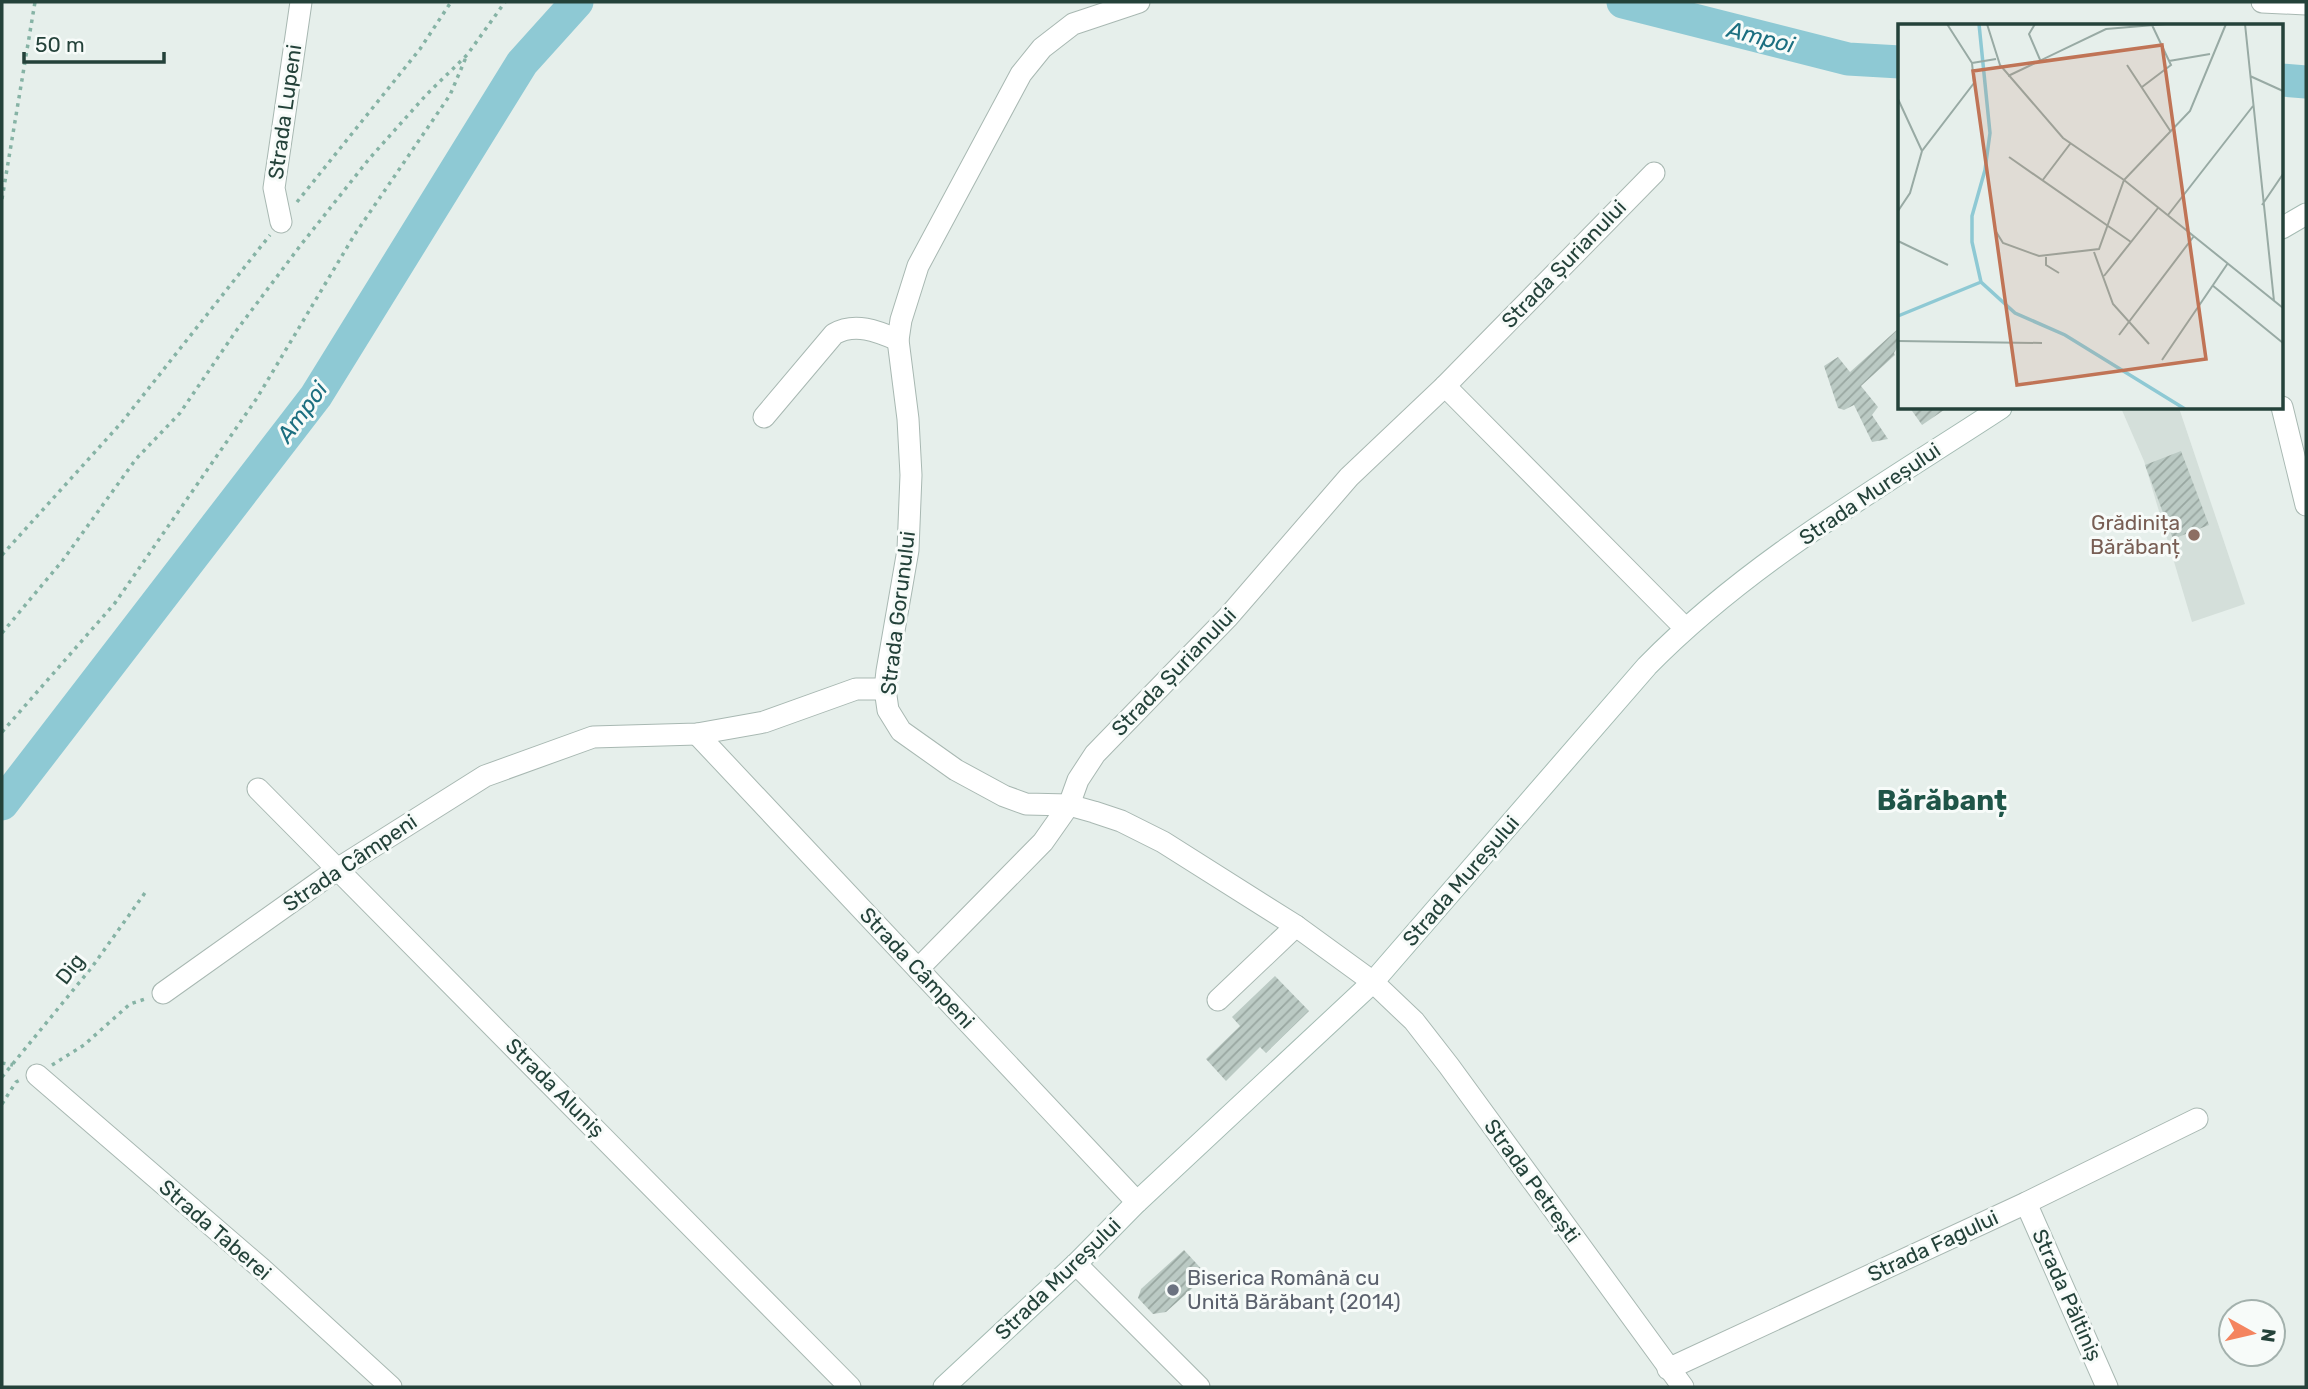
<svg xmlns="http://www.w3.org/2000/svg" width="2308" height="1389" font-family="Rubik,sans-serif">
<defs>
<pattern id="building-hatch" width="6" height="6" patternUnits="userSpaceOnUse" patternTransform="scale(1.75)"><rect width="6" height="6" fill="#bbcac4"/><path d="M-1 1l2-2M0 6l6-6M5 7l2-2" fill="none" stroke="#98a6a0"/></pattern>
</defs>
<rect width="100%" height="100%" fill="#e6efeb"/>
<polygon fill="#d4dfda" points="2121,408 2179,408 2245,604 2192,622 2144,461"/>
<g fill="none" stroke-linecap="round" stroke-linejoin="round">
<g stroke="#8ec9d4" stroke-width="33">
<polyline points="1623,2 1848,59 1900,62"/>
<polyline points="2282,80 2306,82"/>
<polyline points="2,804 316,396 522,63 577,2"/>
</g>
</g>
<g fill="url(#building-hatch)">
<polygon points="1900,327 1900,342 1894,353 1895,355 1861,386 1878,407 1872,415 1888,439 1872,442 1854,405 1844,410 1838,408 1824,366 1838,357 1850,372"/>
<polygon points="1910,408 1947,408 1922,425"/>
<polygon points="2181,451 2209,525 2173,539 2145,465"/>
<polygon points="1275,976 1309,1011 1266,1053 1260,1047 1226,1081 1206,1059 1240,1026 1232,1017"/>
<polygon points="1184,1250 1207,1275 1166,1312 1153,1314 1138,1298 1141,1289"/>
</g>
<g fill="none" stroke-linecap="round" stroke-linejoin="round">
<defs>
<g id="street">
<polyline points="1139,2 1073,24 1042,48 1021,74 918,266 901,320 898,340 908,419 911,475 908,550 887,671 885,689 888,710 901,731 956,770 1004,796 1026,804 1069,805 1094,812 1121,821 1163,842 1296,926 1373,982 1414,1021 1449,1066 1683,1387"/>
<polyline points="2262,2 2306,4"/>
<polyline points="281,222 274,188 301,2"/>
<polyline points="1445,386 1685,628"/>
<polyline points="2282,407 2306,505"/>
<path d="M764,417L834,334C855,322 877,331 898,340"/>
<polyline points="697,734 1137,1202"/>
<polyline points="258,789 850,1387"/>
<polyline points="918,969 1043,842 1069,805 1078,780 1095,754 1228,617 1349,477 1445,386 1654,173"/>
<polyline points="163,993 339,868 485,776 593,737 697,734 764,722 856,689 885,689"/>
<polyline points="1218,1000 1296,926"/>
<polyline points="37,1075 262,1269 391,1387"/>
<polyline points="2026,1203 2107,1387"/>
<polyline points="1076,1264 1199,1387"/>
<polyline points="1668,1369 2026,1203 2197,1119"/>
</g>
<g id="secondary">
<polyline points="2282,228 2306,214"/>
<path d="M944,1387L1076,1264L1137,1202L1373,982L1647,666C1750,561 1879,488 2001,408"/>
</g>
</defs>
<use href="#street" stroke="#a8b8b2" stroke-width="23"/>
<use href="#secondary" stroke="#a4bbb3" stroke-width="23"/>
<g stroke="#86b3a5" stroke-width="3.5" stroke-dasharray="3.5 5" stroke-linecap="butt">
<polyline points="2,199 35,2"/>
<polyline points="297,202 420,49 451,2"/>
<polyline points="2,555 122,422 270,235"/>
<polyline points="2,633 63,560 136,459 180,413 236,331 300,246 369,159 427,94 467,55 505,2"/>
<polyline points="2,732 115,603 257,398 355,234 450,95 467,55"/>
<polyline points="2,1063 13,1065"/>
<polyline points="52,1065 84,1045 130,1004 145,999"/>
<polyline points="2,1077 92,967 147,890"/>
<polyline points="2,1104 16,1082 20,1080"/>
</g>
<use href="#street" stroke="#fff" stroke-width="21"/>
<use href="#secondary" stroke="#fff" stroke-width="21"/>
</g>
<circle fill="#8d6e63" stroke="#f7fbf9" stroke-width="2.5" cx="2194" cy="535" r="7"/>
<circle fill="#6b7280" stroke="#f7fbf9" stroke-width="2.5" cx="1173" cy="1290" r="7"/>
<g text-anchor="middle" stroke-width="6" stroke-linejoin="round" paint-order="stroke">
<g font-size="21" fill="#24423a" stroke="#f7fbf9">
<text transform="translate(285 112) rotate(-82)" y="7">Strada Lupeni</text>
<text transform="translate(1564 264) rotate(-46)" y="7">Strada Șurianului</text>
<text transform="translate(1870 494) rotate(-34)" y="7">Strada Mureșului</text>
<text transform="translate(898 613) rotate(-83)" y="7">Strada Gorunului</text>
<text transform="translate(1174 672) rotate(-46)" y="7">Strada Șurianului</text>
<text transform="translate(350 863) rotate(-34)" y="7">Strada Câmpeni</text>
<text transform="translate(1461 881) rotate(-49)" y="7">Strada Mureșului</text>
<text transform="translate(917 968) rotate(47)" y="7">Strada Câmpeni</text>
<text transform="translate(70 969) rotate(-52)" y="7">Dig</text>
<text transform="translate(555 1088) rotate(45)" y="7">Strada Aluniș</text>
<text transform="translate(1532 1181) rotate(54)" y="7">Strada Petrești</text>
<text transform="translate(215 1230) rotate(41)" y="7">Strada Taberei</text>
<text transform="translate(1933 1246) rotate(-25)" y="7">Strada Fagului</text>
<text transform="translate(1058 1279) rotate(-44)" y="7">Strada Mureșului</text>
<text transform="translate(2067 1295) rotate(66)" y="7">Strada Păltiniș</text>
</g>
<g font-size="21" fill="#785e54" stroke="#f7fbf9" text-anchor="end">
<text x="2180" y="530">Grădinița<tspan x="2180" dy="24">Bărăbanț</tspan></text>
</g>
<g font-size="21" fill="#5b616d" stroke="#f7fbf9" text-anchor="start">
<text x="1187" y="1285">Biserica Română cu<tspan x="1187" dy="24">Unită Bărăbanț (2014)</tspan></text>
</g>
<g font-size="23" font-style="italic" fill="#1c6f80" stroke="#f7fbf9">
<text transform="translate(1761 37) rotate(14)" y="8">Ampoi</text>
<text transform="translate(302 412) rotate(-54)" y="8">Ampoi</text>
</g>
<g font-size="28" font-weight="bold" fill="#1f5548" stroke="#f7fbf9">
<text x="1942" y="810">Bărăbanț</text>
</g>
</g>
<g transform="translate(1898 24)">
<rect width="385" height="385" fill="#e6efeb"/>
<path fill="none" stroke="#8ec9d4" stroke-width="3.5" d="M81,0L92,109L87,146L74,192V218L83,258L117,289L167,311L287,385M0,292L83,258"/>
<path fill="none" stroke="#98aaa4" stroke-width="2" d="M89,0L102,41L165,114L226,156L385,284M137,0L131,10L143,38M347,0L376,277M271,37L312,30M74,39L98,35M229,41L273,108M110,52L208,5L268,0M352,52L385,67M244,63L273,41L254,1M0,75L24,127M111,133L233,218M144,157L172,120M364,181L385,150M0,187L12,169L24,127L76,59L74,39L49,0M270,191L355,82M97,206L105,219L141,232L201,225L226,156L292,87L328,0M0,217L50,241M196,228L215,280L251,320M148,233V241L161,249M206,252L260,184M314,261L385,319M221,311L296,212M0,317L144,319M264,336L330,239"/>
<path fill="#c07456" fill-opacity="0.15" stroke="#c07456" stroke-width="3.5" d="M264,21L308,335L119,361L75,47Z"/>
<rect width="385" height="385" fill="none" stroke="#24423a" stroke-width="3.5"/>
</g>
<rect width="2308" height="1389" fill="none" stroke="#24423a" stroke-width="7"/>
<g transform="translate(2252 1333) rotate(98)"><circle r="33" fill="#f7fbf9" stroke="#a3b1ad" stroke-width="2"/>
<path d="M0-5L12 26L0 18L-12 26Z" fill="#f4845f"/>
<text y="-10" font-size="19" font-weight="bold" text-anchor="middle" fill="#24423a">N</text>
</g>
<path d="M24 52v10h140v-10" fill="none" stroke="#24423a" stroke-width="3.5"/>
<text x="35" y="52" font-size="21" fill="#24423a" stroke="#f7fbf9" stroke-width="5" paint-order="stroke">50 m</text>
</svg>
